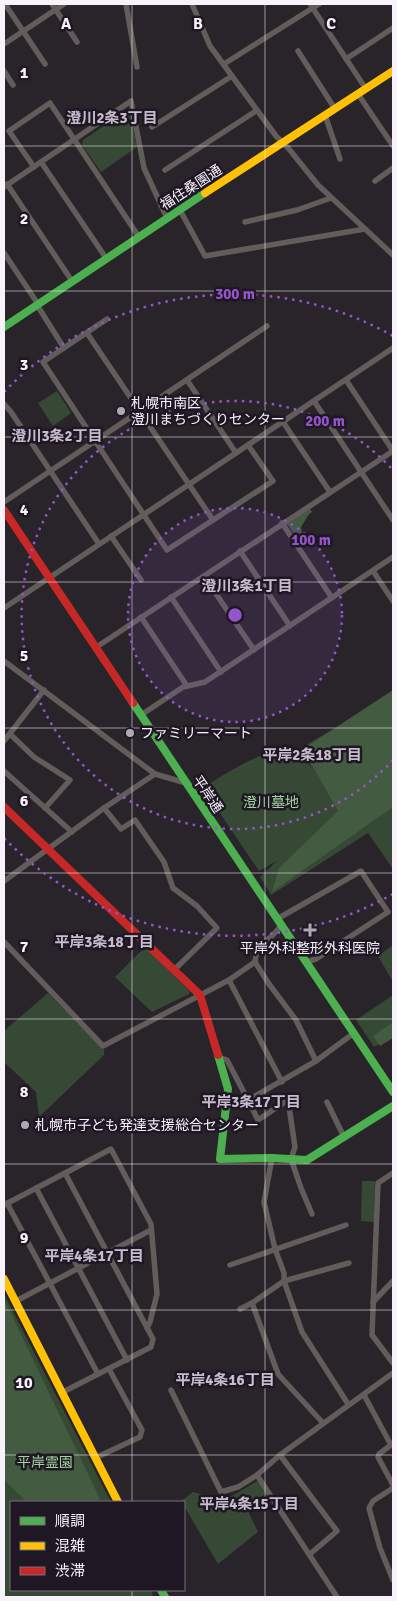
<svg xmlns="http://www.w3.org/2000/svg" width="397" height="1601" font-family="Signika,'Noto Sans JP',sans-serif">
<rect width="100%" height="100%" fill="#28242a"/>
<g fill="#354934">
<polygon points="126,111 130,113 137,147 101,172 82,145 83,140"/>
<polygon points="57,391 71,413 53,426 38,403"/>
<path d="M393,694V869L368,833L271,895L260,877L277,861L259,871L203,788C224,775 281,734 304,758C308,762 310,767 313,771L301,748Z"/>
<polygon points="393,945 393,982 378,956"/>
<polygon points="145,947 190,992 189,994 152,1012 115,977"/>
<polygon points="48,993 104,1050 104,1055 39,1117 36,1092 4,1062 4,1031"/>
<polygon points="393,995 393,1035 374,1047 356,1020"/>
<polygon points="362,1181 375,1181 374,1222 361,1221"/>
<polygon points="4,1294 111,1502 11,1502 11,1590 151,1590 153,1595 149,1597 4,1597"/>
<polygon points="259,1480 267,1493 246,1507 258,1532 218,1564 184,1506 184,1502 181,1501 193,1492 208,1496 232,1496"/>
</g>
<g fill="#435b41">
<path d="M310,509L312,512C306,516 305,522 301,527L304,544L303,547L287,524Z"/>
<polygon points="393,690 393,807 272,892 279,868 338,811 303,749"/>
<polygon points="393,1022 393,1038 380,1046 373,1036"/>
<polygon points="4,1299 100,1499 92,1502 27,1502 4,1480"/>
</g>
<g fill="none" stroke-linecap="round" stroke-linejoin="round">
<g stroke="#625d5a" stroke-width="5.5">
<polyline points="52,4 77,42"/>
<polyline points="126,4 137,67"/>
<polyline points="192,4 210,46 276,136 289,149 318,185 393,255"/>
<polyline points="310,4 366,89"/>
<polyline points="7,7 45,64"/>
<polyline points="4,44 64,4"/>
<polyline points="298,51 335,109"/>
<polyline points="346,59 393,28"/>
<polyline points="224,64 319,4"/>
<polyline points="4,71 13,85"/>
<polyline points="358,94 393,146"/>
<polyline points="325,115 340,159"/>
<polyline points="152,127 232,76"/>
<polyline points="41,162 106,258"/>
<polyline points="34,167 9,131 50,103 139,237"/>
<polyline points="165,170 256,111"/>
<polyline points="375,181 393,168"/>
<polyline points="7,184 72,281"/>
<polyline points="4,187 131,101 144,168 167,218"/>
<polyline points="180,210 205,256 365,229"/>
<polyline points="245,222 297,210 331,198"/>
<polyline points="4,253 38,304"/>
<polyline points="37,305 64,348"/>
<polyline points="107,319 43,362 167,550 273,481 248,445"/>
<polyline points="87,333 213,520"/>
<polyline points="187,380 236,453"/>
<polyline points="314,401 393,520"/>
<polyline points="4,404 11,412 99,544"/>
<polyline points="283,422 330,492"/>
<polyline points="4,502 267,326"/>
<polyline points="282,523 332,598"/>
<polyline points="111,536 141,580"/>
<polyline points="240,551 290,626"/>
<polyline points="373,571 393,601"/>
<polyline points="204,576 254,650"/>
<polyline points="171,597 221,672"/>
<polyline points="4,608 393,348"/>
<polyline points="141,617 187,686"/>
<polyline points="95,648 393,451 346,380"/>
<polyline points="4,661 155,774 186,783"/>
<polyline points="141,715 183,687 205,682 393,557"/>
<polyline points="10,734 34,757 70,780 45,808"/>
<polyline points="4,741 44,690"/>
<polyline points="4,771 72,832"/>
<polyline points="104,808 121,829 135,820 164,862 173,888 197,906 217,928 174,970"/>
<polyline points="4,881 104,808 155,774"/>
<polyline points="277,919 361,871 388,912 316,959 306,962"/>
<polyline points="4,942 103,1046 229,980 255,962 257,948 272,936 281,926"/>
<polyline points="255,962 269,984 296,1020 316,1061"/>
<polyline points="229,980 282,1082"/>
<polyline points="218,1057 227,1060 248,1100 316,1061 354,1033"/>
<polyline points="248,1100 258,1120 288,1100 295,1147 291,1159 301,1188 312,1214"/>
<polyline points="327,1102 344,1137"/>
<polyline points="272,1158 264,1202 275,1249 284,1273 284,1281 302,1332 348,1404"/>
<polyline points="393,1173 378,1183 372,1335 393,1363"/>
<polyline points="36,1188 127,1360"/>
<polyline points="7,1203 98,1374"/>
<polyline points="4,1205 111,1149 151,1224 157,1294 150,1322 147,1328"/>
<polyline points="230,1265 346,1225"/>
<polyline points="16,1301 151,1230"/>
<polyline points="373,1302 393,1281"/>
<polyline points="252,1303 278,1374 323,1423"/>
<polyline points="240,1309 252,1303 284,1281 349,1263"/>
<polyline points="171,1390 221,1492 238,1487 257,1475 280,1455 393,1373"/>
<polyline points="63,1392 151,1347 153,1339 65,1173"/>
<polyline points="364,1395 391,1445 379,1454 378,1457 393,1485"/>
<polyline points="280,1455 337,1531 310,1554"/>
<polyline points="95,1458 140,1437 142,1430 109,1369"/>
<polyline points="257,1475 337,1597"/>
<polyline points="393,1488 373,1501 369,1508 380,1548 393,1580"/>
</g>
<g stroke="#4caf50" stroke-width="8">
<polyline points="4,327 205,193"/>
<polyline points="133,703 393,1092"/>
<polyline points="218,1055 228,1089 220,1159 272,1158 307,1160 393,1106"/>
<polyline points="161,1590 165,1597"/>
</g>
<g stroke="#ffc107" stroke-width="8">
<polyline points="205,193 393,71"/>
<polyline points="4,1279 118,1502"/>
</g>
<g stroke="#c62828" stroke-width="8">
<polyline points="4,510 133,703"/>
<polyline points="4,807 200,995 218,1055"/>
</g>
</g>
<path fill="none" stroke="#f8f2fb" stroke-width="1" stroke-opacity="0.55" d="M132,4V1502M265,4V1597M4,146H393M4,291H393M4,437H393M4,582H393M4,728H393M4,873H393M4,1019H393M4,1164H393M4,1310H393M4,1455H393M132,1590V1597"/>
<circle cx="235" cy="615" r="107" fill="#9454cb" fill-opacity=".12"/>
<g fill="none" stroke="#9454cb" stroke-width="2.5" stroke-dasharray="2.5 5">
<circle cx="235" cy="615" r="107"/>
<path d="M393 760A214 214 0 1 1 393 470"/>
<path d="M393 894A321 321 0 0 1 4 838M4 392A321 321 0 0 1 393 336"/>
</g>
<g fill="#afaab2" stroke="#1f1724" stroke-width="2">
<circle cx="121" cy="411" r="5"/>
<circle cx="130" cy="733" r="5"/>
<path d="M307.5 922.5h5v5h5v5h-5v5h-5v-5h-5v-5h5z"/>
<circle cx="25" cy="1125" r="5"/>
</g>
<g text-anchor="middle" stroke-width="5" stroke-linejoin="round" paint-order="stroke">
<g font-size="14" fill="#f8f2fb" stroke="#1f1724">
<text transform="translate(191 187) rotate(-33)" y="5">福住桑園通</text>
<text transform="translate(208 794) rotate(56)" y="5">平岸通</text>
</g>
<g font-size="14" fill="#f8f2fb" stroke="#1f1724" text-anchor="start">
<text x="131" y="408">札幌市南区<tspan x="131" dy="16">澄川まちづくりセンター</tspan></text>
<text x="140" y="738">ファミリーマート</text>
<text x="310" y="953" text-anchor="middle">平岸外科整形外科医院</text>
<text x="35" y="1130">札幌市子ども発達支援総合センター</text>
</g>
<g font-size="14" fill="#a2d39e" stroke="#1f1724">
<text x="271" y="807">澄川墓地</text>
<text x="45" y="1467">平岸霊園</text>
</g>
<g font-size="15" font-weight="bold" fill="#c7bccd" stroke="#1f1724">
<text x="112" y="123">澄川2条3丁目</text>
<text x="57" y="441">澄川3条2丁目</text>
<text x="247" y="591">澄川3条1丁目</text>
<text x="312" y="760">平岸2条18丁目</text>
<text x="104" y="947">平岸3条18丁目</text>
<text x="251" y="1107">平岸3条17丁目</text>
<text x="94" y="1261">平岸4条17丁目</text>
<text x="225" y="1385">平岸4条16丁目</text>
<text x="249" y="1509">平岸4条15丁目</text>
</g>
</g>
<g font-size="16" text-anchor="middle" font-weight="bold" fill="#f8f2fb" stroke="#1f1724" stroke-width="5" stroke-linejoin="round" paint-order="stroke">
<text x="66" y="29">A</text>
<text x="198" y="29">B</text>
<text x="331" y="29">C</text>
<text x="24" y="78">1</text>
<text x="24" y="224">2</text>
<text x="24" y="370">3</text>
<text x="24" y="515">4</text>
<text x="24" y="661">5</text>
<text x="24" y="806">6</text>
<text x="24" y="952">7</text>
<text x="24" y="1097">8</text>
<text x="24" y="1243">9</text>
<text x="24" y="1388">10</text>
</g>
<circle cx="235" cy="615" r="8" fill="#9454cb" stroke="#1f1724" stroke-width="2.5"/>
<g font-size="15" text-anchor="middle" font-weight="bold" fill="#9454cb" stroke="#1f1724" stroke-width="5" stroke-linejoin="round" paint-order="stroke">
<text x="235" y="299">300 m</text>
<text x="325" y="426">200 m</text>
<text x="311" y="545">100 m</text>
</g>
<rect width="397" height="1601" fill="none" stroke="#f8f2fb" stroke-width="10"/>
<rect x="10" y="1501" width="175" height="90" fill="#1f1724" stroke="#766f7a"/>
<rect x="20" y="1517" width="25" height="8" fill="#4caf50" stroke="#766f7a"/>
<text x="55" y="1526" font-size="15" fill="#f8f2fb">順調</text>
<rect x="20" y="1542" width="25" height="8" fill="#ffc107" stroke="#766f7a"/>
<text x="55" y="1551" font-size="15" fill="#f8f2fb">混雑</text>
<rect x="20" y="1567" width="25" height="8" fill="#c62828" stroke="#766f7a"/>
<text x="55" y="1576" font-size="15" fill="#f8f2fb">渋滞</text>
</svg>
